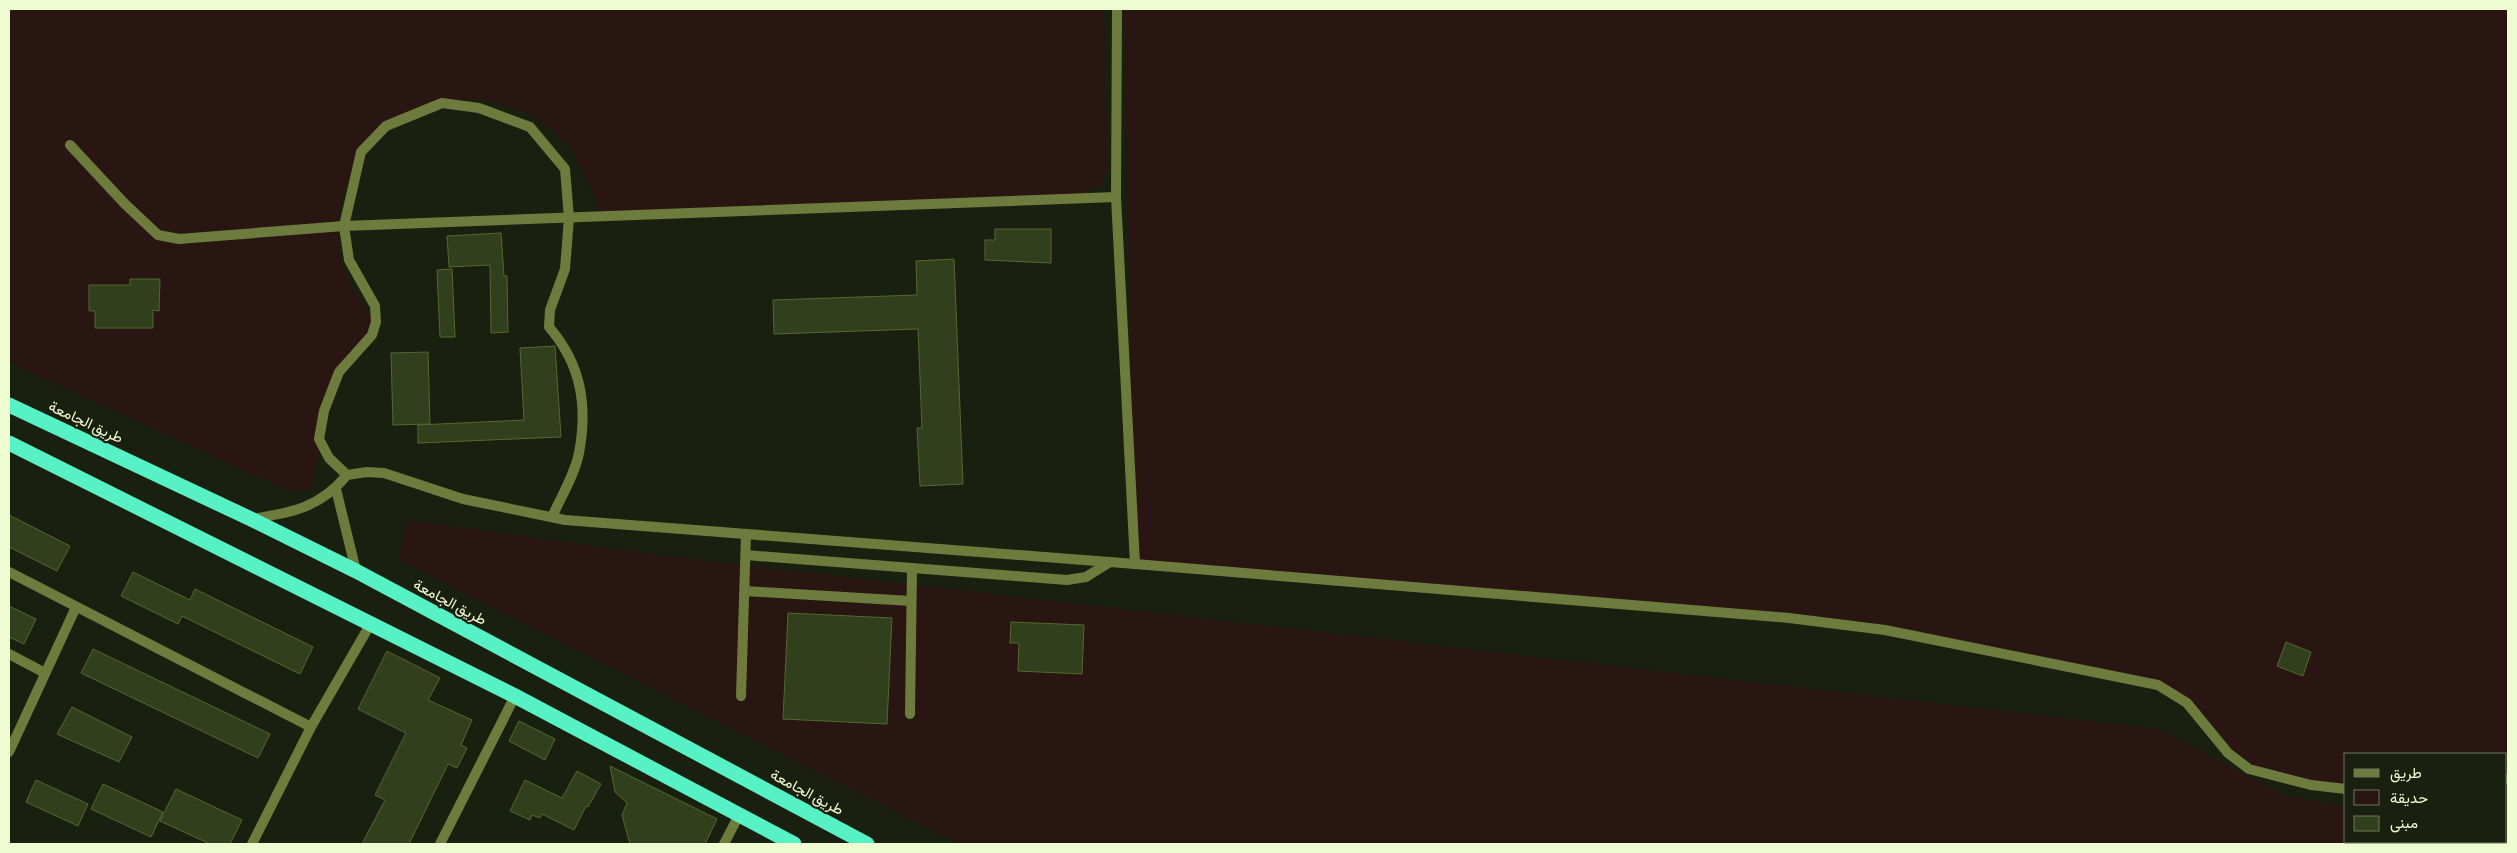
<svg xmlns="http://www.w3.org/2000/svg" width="2517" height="853" font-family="'Asap Condensed',Vazirmatn,sans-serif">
<rect width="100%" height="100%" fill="#1a200f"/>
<g fill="#291612">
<polygon points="9,9 1104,9 1108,167 1100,186 1075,194 608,213 597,206 596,198 569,145 531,114 482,99 438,102 406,114 364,151 342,195 338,238 342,263 352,289 371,316 373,326 341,365 330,395 311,489 292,492 9,362"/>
<polygon points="1124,9 2508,9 2508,779 2506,779 2506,754 2346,754 2346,789 2249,769 2187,703 2158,685 1885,630 1135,564"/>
<polygon points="407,520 665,556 2158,729 2286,796 2346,806 2346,842 2506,842 2506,804 2508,804 2508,844 960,844 399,560"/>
</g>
<g fill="#313f1c" stroke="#536930">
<polygon points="995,229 1051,229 1051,263 985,260 985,240 995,240"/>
<polygon points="501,233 504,276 507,276 508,332 491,333 490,265 449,267 447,236"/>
<polygon points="954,259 963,484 920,486 917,428 922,428 918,329 774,334 773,300 917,295 916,261"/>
<polygon points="452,269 455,337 440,337 437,270"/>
<polygon points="130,279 160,279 159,311 153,310 153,328 95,328 95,311 89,311 89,285 130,285"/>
<polygon points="555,346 561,437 418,443 418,425 524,420 520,348"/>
<polygon points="428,352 430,424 393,425 391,353"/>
<polygon points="9,515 70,546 57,571 9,547"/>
<polygon points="133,572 190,600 195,589 313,647 300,674 182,616 178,624 121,596"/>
<polygon points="9,606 36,619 24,644 9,637"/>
<polygon points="788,613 892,618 887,724 783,719"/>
<polygon points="1011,622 1084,625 1082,674 1018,671 1019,643 1010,643"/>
<polygon points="2286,642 2311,652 2303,676 2277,666"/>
<polygon points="93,649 270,734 258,758 81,673"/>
<polygon points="387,651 440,678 428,700 472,720 461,745 467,748 457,768 448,764 409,844 362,844 385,800 375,795 406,733 358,709"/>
<polygon points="72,707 132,737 119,762 57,734"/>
<polygon points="519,721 555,739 545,760 509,741"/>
<polygon points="610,766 717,819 705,844 630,844 622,815 627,803 615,792"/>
<polygon points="577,771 601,784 588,807 586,806 574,830 542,814 540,818 532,815 530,820 510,811 525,780 562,798"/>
<polygon points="36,780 88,804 78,826 26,802"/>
<polygon points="103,784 163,812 151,837 91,809"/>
<polygon points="176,789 242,820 230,844 210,844 160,821"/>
</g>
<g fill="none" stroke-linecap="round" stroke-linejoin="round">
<g stroke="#6d7b3d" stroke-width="10">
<polyline points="70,145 125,204 158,235 179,239 344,226 1116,197"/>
<path d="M347,475L329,458L319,439L324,411L339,372L372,335L376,322L375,306L349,260L344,226L361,152L386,126L442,103L479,108L530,127L565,169L569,218L565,269L550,310L549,327C581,364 588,405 579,453C575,474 561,497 552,517"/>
<polyline points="746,555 1067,580 1086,577 1110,562"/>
<polyline points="745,591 911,601"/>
<polyline points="9,654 45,673"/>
<polyline points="741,696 746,534"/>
<polyline points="910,714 912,568"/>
</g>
<g stroke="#6d7b3d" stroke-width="10">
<polyline points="1117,9 1116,197 1135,564"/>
<polyline points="336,489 356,571"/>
<path d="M251,519C291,513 320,508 347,475L367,472L384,473L463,499L565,520L1135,564L1789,618L1885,630L2158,685L2187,703L2228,753L2249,769L2311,785L2346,789"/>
<polyline points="9,572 311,727"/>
<polyline points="9,752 76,607"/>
<polyline points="2506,779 2508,779"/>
<polyline points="252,844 311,727 371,623"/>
<polyline points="440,844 515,696"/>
<polyline points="724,844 739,815"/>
</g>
<g stroke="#56f1c4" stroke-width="15">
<polyline points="9,405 251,519 356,571 867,844"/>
<polyline points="9,443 515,696 794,844"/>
</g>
</g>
<g text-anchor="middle" stroke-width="4.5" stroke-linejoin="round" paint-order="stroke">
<g font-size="15" fill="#effbd1" stroke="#1a200f">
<text transform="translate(86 422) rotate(25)" y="5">طريق الجامعة</text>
<text transform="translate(450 602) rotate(28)" y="5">طريق الجامعة</text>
<text transform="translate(807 792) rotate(28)" y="5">طريق الجامعة</text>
</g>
</g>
<rect width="2517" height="853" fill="none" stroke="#effbd1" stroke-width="20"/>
<rect x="2344" y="753" width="162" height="90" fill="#1a200f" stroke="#6f785d"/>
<rect x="2354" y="769" width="25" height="8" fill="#6d7b3d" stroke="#6f785d"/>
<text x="2390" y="778" font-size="15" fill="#effbd1">طريق</text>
<rect x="2354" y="790" width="25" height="15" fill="#291612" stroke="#6f785d"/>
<text x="2390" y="803" font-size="15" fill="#effbd1">حديقة</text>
<rect x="2354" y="816" width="25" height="15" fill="#313f1c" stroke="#6f785d"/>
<text x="2390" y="828" font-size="15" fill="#effbd1">مبنى</text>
</svg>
